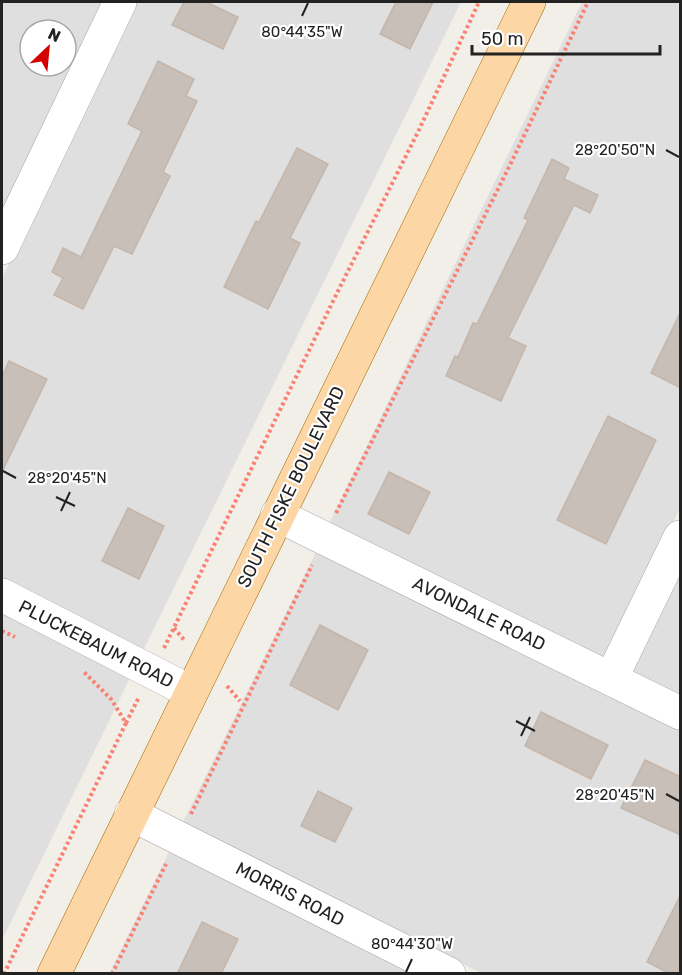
<svg xmlns="http://www.w3.org/2000/svg" width="682" height="975" font-family="Rubik,sans-serif">
<rect width="100%" height="100%" fill="#f2efe9"/>
<g fill="#e0dfdf" fill-rule="evenodd">
<path d="M2,2H106L2,218ZM30,30H66V66H30Z"/>
<polygon points="134,2 461,2 143,651 2,579 2,278"/>
<polygon points="582,2 680,2 680,508 606,661 329,524"/>
<polygon points="317,550 680,729 680,973 481,973 182,824"/>
<polygon points="680,566 680,697 629,672"/>
<polygon points="2,612 130,678 2,940"/>
<polygon points="170,850 416,974 109,974"/>
</g>
<g fill="#c7bfb8" stroke="#c4b6ab" stroke-width="1.5">
<polygon points="184,2 206,2 238,17 223,49 172,25"/>
<polygon points="396,2 433,2 410,49 380,34"/>
<polygon points="158,61 194,79 186,96 197,101 163,172 170,176 132,254 114,246 83,309 54,295 63,278 52,272 63,248 81,257 142,131 128,124"/>
<polygon points="297,148 328,164 290,238 300,243 268,309 224,287 256,221 259,222"/>
<polygon points="552,159 569,168 564,179 598,195 590,213 574,205 508,338 526,346 501,401 446,376 455,356 458,357 473,323 477,324 528,220 524,218"/>
<polygon points="681,311 681,388 651,373"/>
<polygon points="9,361 47,379 2,472 2,377"/>
<polygon points="608,416 656,440 606,544 557,520"/>
<polygon points="389,472 430,492 409,534 368,514"/>
<polygon points="128,508 164,526 139,579 102,561"/>
<polygon points="320,625 368,650 338,710 290,685"/>
<polygon points="541,712 608,745 591,779 525,746"/>
<polygon points="645,760 681,777 681,835 621,808"/>
<polygon points="318,791 352,808 335,842 301,826"/>
<polygon points="681,894 681,964 676,974 670,974 647,962"/>
<polygon points="202,922 238,939 221,974 177,974"/>
</g>
<g fill="none" stroke-linecap="round" stroke-linejoin="round">
<defs>
<g id="minor">
<polyline points="2,248 120,2"/>
<polyline points="277,515 680,713"/>
<polyline points="2,595 191,692"/>
<polyline points="611,679 680,537"/>
<polyline points="131,814 449,974"/>
</g>
<polyline id="major" points="54,974 529,2"/>
</defs>
<use href="#minor" stroke="#a9a9a9" stroke-width="34"/>
<use href="#major" stroke="#a06b00" stroke-width="34"/>
<g stroke="#fa8072" stroke-width="4" stroke-dasharray="3 3" stroke-linecap="butt">
<polyline points="336,513 510,165 588,2"/>
<polyline points="174,628 185,641"/>
<polyline points="2,631 15,637"/>
<polyline points="164,648 337,293 417,134 479,2"/>
<polyline points="227,686 240,701"/>
<polyline points="126,723 139,697"/>
<polyline points="191,814 312,565"/>
<polyline points="4,974 126,723 111,699 83,671"/>
<polyline points="112,974 166,864"/>
</g>
<use href="#minor" stroke="#fff" stroke-width="33"/>
<use href="#major" stroke="#fcd6a4" stroke-width="33"/>
</g>
<path fill="none" stroke="#222" stroke-width="2" d="M302,16L308,3M666,150L679,157M3,471L16,478M56,497L75,506M61,511L70,492M516,721L535,731M521,736L530,717M666,794L679,801M406,972L412,959"/>
<g text-anchor="middle" stroke-width="4.5" stroke-linejoin="round" paint-order="stroke">
<g font-size="18" fill="#222" stroke="#fff">
<text transform="translate(291 487) rotate(-64)" y="6">SOUTH FISKE BOULEVARD</text>
<text transform="translate(479 614) rotate(26)" y="6">AVONDALE ROAD</text>
<text transform="translate(96 644) rotate(27)" y="6">PLUCKEBAUM ROAD</text>
<text transform="translate(290 894) rotate(27)" y="6">MORRIS ROAD</text>
</g>
</g>
<g font-size="15" text-anchor="middle" fill="#222" stroke="#fff" stroke-width="4.5" stroke-linejoin="round" paint-order="stroke">
<text x="302" y="37">80°44'35"W</text>
<text x="615" y="155">28°20'50"N</text>
<text x="67" y="483">28°20'45"N</text>
<text x="615" y="800">28°20'45"N</text>
<text x="412" y="949">80°44'30"W</text>
</g>
<rect width="682" height="975" fill="none" stroke="#222222" stroke-width="6"/>
<g transform="translate(48 48) rotate(26)"><circle r="28" fill="#ffffff" stroke="#a7a7a7" stroke-width="1.5"/>
<path d="M0-4.5L10 22L0 15L-10 22Z" fill="#d40000"/>
<text y="-9" font-size="16" font-weight="bold" text-anchor="middle" fill="#222222">N</text>
</g>
<path d="M472 45v9h188v-9" fill="none" stroke="#222222" stroke-width="3"/>
<text x="481" y="45" font-size="18" fill="#222222" stroke="#ffffff" stroke-width="4.5" paint-order="stroke">50 m</text>
</svg>
